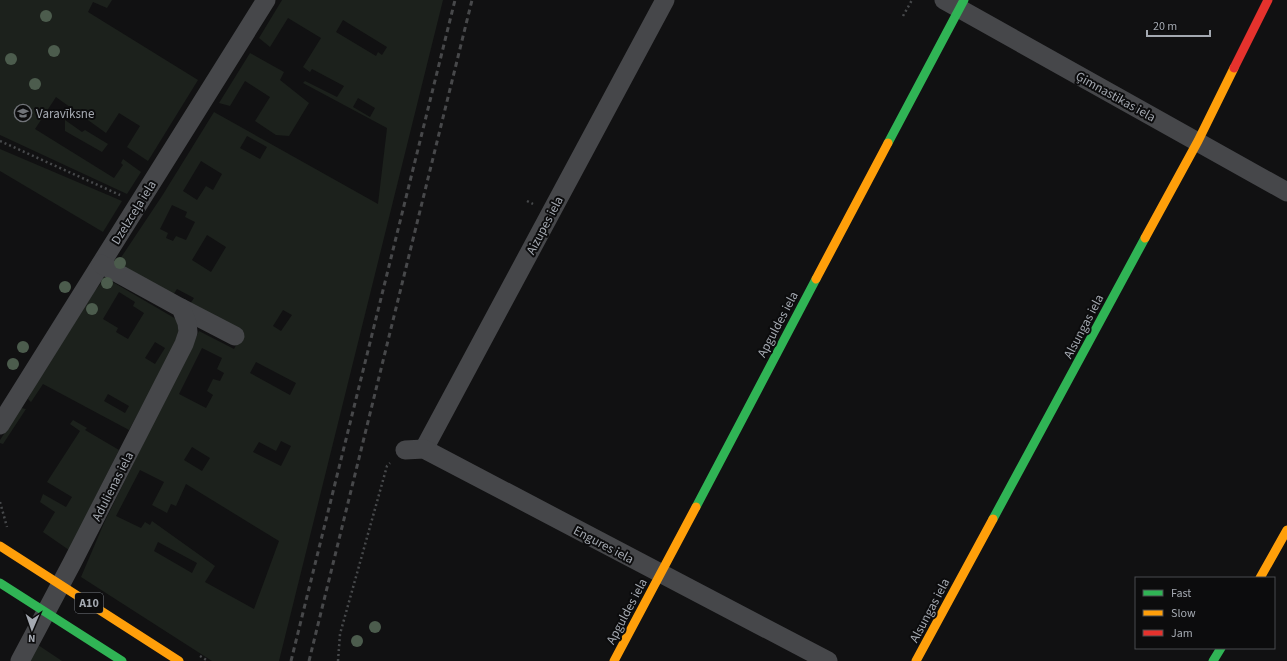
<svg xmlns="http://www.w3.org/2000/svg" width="1287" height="661" font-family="'Source Sans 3',sans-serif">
<rect width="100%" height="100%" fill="#111112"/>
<g fill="#1c211c" fill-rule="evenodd">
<polygon points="0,0 112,0 107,8 93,2 88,12 198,80 148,161 127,147 140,126 119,113 106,133 56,97 35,129 114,178 123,165 121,163 123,159 141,172 127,194 0,135"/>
<path d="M282,0H443L279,661H212L81,577L104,523L199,331L234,349L242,334L190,304L194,298L177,289L173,295L123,266L120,259L162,196L214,112L378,204L387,128L303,83L305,81L337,97L344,86L312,69L310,72L303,67L321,38L288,18L270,47L259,38ZM343,20L387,47L382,55L378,52L376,56L336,32ZM358,98L375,108L370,117L353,107ZM247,136L267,147L260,159L240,148ZM201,161L222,174L213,190L206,186L197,200L183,191ZM172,205L187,212L185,217L195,222L186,240L176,236L173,241L166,238L168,233L160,229ZM207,235L226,247L211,272L192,260ZM283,310L292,315L281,331L273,326ZM202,348L222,358L217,369L224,373L220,381L213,379L207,391L213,395L206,408L179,394ZM256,362L296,383L290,395L250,373ZM281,441L291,446L281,466L253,452L259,442L276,451ZM192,447L210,458L202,471L184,460ZM140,470L164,482L152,505L167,513L171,504L176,506L186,484L279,541L254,609L205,582L215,566L152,521L150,525L145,522L141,528L116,516ZM158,542L197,563L192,573L154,551Z"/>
<polygon points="250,53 284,72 280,80 309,103 289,136 276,135 255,121 270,97 245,81 230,106 219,103"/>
<polygon points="65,120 82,132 85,130 108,144 102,152 65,131"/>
<polygon points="0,149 122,201 103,232 0,171"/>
<path d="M111,281L176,319L179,328L174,347L129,430L43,384L31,402L28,399L34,387L94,292L102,282ZM119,292L135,302L133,306L144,313L128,339L116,332L118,328L103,319ZM155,342L165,348L155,364L145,358ZM108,394L129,406L125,413L104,401Z"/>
<polygon points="21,408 26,409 3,444 0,443 0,440"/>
<polygon points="73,420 87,428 85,430 119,450 69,550 43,532 55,512 40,502 43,494 66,507 72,497 47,482 80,431 70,424"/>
<polygon points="38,645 62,661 28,661"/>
</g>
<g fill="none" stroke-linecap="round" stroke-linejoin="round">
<g stroke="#47494b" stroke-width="2.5" stroke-dasharray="2 3" stroke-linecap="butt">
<polyline points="903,16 912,0"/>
<polyline points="0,141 120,195"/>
<polyline points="527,201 533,204"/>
<polyline points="0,502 7,527"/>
<polyline points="338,661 340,634 387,466 390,463"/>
</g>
<g stroke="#46474a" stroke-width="19">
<polyline points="944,0 1287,192"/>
<polyline points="181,308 235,336"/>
<polyline points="0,425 266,0"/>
<polyline points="424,449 665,0"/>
<polyline points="405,450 424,449 828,661"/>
<polyline points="20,661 72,563 184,344 188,332 187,323 181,308 101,264"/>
</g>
<g stroke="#30b455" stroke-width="9">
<polyline points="888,143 964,0"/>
<polyline points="696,507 816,279"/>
<polyline points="993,519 1145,238"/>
<polyline points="1213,661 1221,648"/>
</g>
<g stroke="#ff9f0a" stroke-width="9">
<polyline points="1145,238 1198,141 1234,68"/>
<polyline points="816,279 888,143"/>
<polyline points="1260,578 1287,530"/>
<polyline points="614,661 696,507"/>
<polyline points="916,661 993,519"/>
</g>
<polyline stroke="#e5322d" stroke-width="9" points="1234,68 1268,0"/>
<g stroke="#47484a" stroke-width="3" stroke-dasharray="5 4" stroke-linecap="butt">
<polyline points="291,661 455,0"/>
<polyline points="309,661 472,0"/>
</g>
<polyline stroke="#47494b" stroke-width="2.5" stroke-dasharray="2 3" stroke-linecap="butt" points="200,656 208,661"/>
<polyline stroke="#30b455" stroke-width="9" points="0,583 122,661"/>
<polyline stroke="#ff9f0a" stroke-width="9" points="0,546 179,661"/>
</g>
<g fill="#4c5c4d">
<circle cx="46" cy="16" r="6"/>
<circle cx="54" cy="51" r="6"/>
<circle cx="11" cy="59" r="6"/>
<circle cx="35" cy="84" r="6"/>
<circle cx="120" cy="263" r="6"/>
<circle cx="107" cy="283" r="6"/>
<circle cx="65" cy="287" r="6"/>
<circle cx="92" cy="309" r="6"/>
<circle cx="23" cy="347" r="6"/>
<circle cx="13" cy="364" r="6"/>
<circle cx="375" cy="627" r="6"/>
<circle cx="357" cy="641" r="6"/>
</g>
<defs>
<symbol id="school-ring" viewBox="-11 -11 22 22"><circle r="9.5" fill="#0c0c0d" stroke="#717479" stroke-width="1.5"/><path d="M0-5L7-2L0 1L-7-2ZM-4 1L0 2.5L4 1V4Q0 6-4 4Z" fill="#717479"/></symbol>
</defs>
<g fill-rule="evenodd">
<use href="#school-ring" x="13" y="103" width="20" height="20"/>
</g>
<g text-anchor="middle" stroke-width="4" stroke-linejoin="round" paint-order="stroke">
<rect fill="#0c0c0d" stroke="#767a80" stroke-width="1" x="75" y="593" width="28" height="20" rx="3"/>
<g font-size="12" font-weight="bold" fill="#a4a9b1">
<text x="89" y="607">A10</text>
</g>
<g font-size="13" fill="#a4a9b1" stroke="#0c0c0d">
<text transform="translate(1116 96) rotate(29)" y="5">Ģimnastikas iela</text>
<text transform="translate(133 212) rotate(-58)" y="5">Dzelzceļa iela</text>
<text transform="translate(544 225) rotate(-62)" y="5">Aizupes iela</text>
<text transform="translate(777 324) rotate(-62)" y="5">Apguldes iela</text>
<text transform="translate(1083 326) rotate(-62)" y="5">Alsungas iela</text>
<text transform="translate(112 486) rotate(-63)" y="5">Adulienas iela</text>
<text transform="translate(604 544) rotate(28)" y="5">Engures iela</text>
<text transform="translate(929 610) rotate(-62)" y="5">Alsungas iela</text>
<text transform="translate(626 611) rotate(-62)" y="5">Apguldes iela</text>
</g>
<g font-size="13" fill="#a4a9b1" stroke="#0c0c0d" text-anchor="start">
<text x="36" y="118">Varavīksne</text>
</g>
</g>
<rect x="1135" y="577" width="140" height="72" fill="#0c0c0d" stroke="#494b4f"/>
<rect x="1143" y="590" width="20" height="6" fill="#30b455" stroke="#494b4f"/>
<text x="1171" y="597" font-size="12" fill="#a4a9b1">Fast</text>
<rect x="1143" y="610" width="20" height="6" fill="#ff9f0a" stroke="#494b4f"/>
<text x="1171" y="617" font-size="12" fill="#a4a9b1">Slow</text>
<rect x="1143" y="630" width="20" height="6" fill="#e5322d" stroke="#494b4f"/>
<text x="1171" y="637" font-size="12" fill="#a4a9b1">Jam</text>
<g transform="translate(32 629) rotate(182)" stroke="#0c0c0d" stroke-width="3" paint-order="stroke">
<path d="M0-3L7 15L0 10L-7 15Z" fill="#a4a9b1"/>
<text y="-6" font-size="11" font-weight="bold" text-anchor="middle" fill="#a4a9b1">N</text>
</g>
<path d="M1147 30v6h63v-6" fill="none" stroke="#a4a9b1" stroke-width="2"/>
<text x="1153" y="30" font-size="12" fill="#a4a9b1" stroke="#0c0c0d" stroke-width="3" paint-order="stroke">20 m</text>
</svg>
